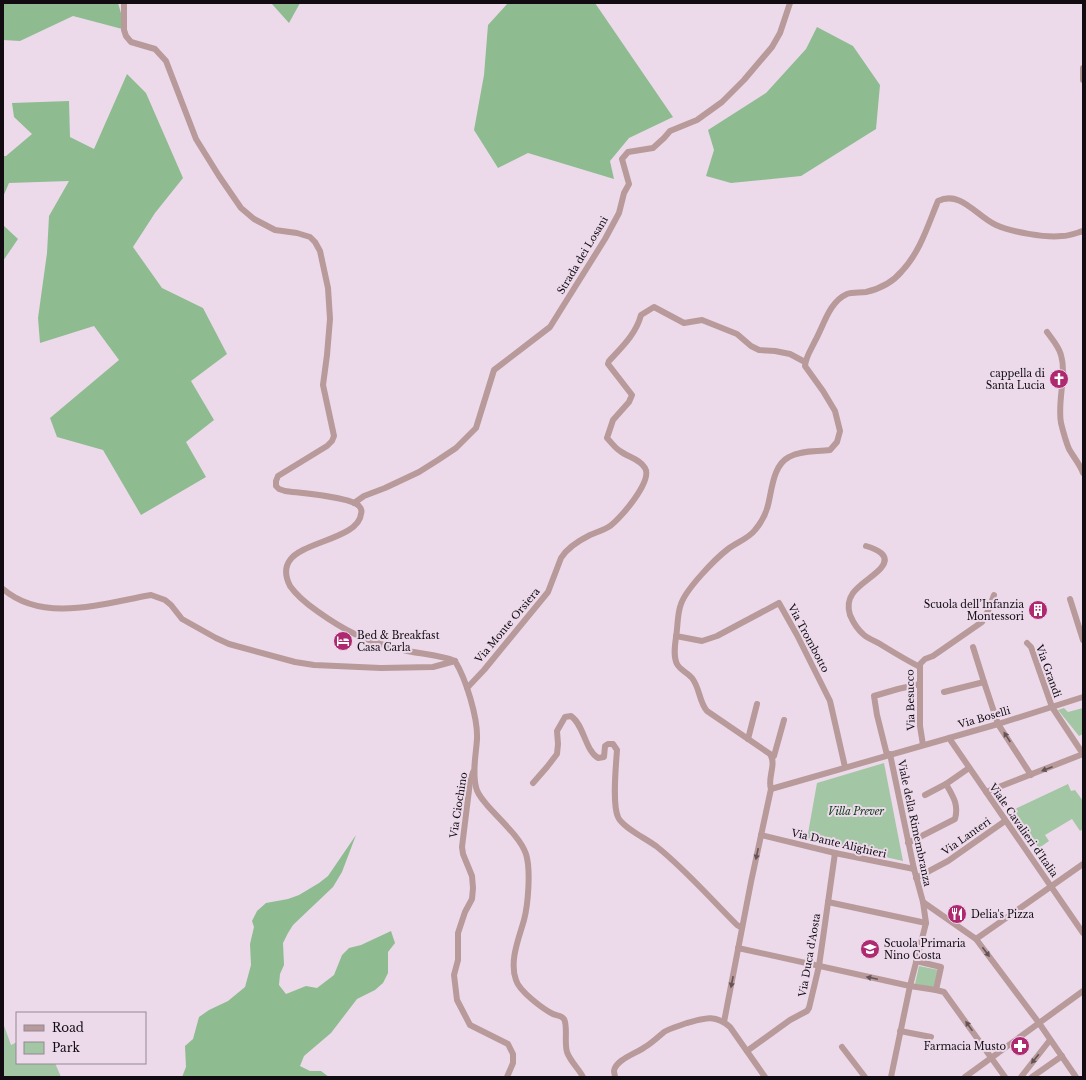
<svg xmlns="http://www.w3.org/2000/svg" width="1086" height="1080" font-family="'Libre Baskerville',serif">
<rect width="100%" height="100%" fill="#ecdaeb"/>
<g fill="#a3c6a4">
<polygon points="1064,708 1068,712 1083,708 1083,734 1079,736 1058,710"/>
<polygon points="884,763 903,861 807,839 817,783"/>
<polygon points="1068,784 1071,791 1075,790 1083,801 1083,829 1080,831 1072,819 1045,835 1049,841 1039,848 1013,810"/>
<polygon points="919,966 939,970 935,988 915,984"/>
<polygon points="3,1023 11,1045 17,1042 17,1063 55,1063 61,1077 3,1077"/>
</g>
<g fill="#8ebc90">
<polygon points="3,3 118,3 126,30 73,16 20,41 3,40"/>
<polygon points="271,3 300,3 289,23"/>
<polygon points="508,3 595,3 673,117 629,138 610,161 614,179 528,153 498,168 474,130 484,75 488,25"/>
<polygon points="817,27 853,46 880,85 876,129 801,176 731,183 706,176 714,150 708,130 766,93 806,49"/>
<polygon points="127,74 146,93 183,178 155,213 133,247 162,288 203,308 227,354 191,381 214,420 186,442 206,477 141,515 103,450 57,437 50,418 119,360 94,326 40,343 38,318 47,253 49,216 69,181 9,183 3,197 3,156 6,156 32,134 14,117 12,103 69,101 70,137 94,149"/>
<polygon points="3,225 18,239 3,261"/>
<polygon points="356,835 342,872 333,887 293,925 288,933 283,943 284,965 280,974 279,985 286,994 306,986 317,988 334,975 342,955 349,948 361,945 391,931 395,943 388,952 388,973 383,983 375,990 357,999 331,1033 304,1056 300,1066 310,1071 321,1071 329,1077 182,1077 186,1067 185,1046 193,1039 199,1017 209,1010 228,1001 245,987 251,965 250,944 254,927 252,921 257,911 266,903 288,899 299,895 319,883 328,876"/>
</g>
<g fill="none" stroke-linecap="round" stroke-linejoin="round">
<g stroke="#b89a9b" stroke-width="6">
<path d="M124,3V30L126,36L131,42L155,49L166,61L196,139L219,176L241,208L254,219L275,230L297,233L310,237L315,242L320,251L328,288L330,319L327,355L323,385L334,436L332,441L327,446L278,476L276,481V486L279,489L285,491C299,493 351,497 359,506C361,508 362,511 361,514C359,538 302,542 290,560C284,568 286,578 290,586C297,596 307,604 317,611C345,631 365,641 399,649C417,654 438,654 455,661"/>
<polyline points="1083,68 1083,80"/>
<path d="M1047,332C1052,339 1059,347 1061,355C1067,375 1057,402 1061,423C1063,431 1066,442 1069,449C1074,458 1080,464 1083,473"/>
<polyline points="354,503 364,496 385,488 419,472 438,460 456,448 476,428 494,370 550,327 605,239 619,213 624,193 629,184 622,159 628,152 653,148 664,138 670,131 697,120 722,102 744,80 772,47 780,33 790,3"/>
<path d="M866,546C876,549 892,555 881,568C869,582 842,590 850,615C853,622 858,630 864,635C869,639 875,641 880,644C893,652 906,660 920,667"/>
<path d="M3,589C44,624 104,603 151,595L165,600L171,605L182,619L216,638L229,644L295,662L314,665L381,668L433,667L455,661"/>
<polyline points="1070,599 1083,640"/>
<polyline points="676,636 702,641 717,636 779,603 797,635 830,701 845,767"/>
<polyline points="1027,643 1031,647 1052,707 1083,754"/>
<polyline points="973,647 984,682 998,724 1031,775"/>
<path d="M455,661C466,679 478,718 477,739C476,755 472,772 476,787C477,794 483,800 487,805C499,819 520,837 526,854C531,870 528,905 524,920C519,938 509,961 516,980C519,991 543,1009 553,1014C557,1016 561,1015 564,1019C568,1026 564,1042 567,1052C570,1061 579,1069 583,1077"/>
<path d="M467,688L484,670L548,592L561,558C567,548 580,540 590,535C597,532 604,530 610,526C620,519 653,481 645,468C640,459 628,457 620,451C615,448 611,442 607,438L613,420L629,402L632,395L608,364L609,361C622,347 636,334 641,315L654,307L684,323L702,320L737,334L751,346L759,350L775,351L790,354L805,362"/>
<polyline points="944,692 984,682"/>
<polyline points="949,738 1083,933"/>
<polyline points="748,739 757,704"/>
<polyline points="923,745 920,726 920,664 925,659 933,656 982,622 988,611 994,595"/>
<polyline points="890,754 914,869 923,902 926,923 910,986 891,1077"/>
<polyline points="887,755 877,715 874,696 898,689 920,684"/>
<polyline points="772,758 774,756 784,720"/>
<polyline points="473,772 470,782 462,847 463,854 472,876 473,888 472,899 465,912 458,933 458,960 454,975 457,1000 470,1025 508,1044 513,1054 513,1063 507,1077"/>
<path d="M533,783L547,767L557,754L558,744L557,731L565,717L571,716C584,725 585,750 598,758L604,757L605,746L608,744H613L617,750C616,765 612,804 618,817C622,827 645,838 656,846C685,869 710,898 737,925L742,928"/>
<polyline points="771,789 998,724 1083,697"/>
<polyline points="986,792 1083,754"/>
<polyline points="925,795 946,784"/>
<polyline points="761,835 835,853 914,869"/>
<path d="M908,843L955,819C959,805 953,796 946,784L969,768"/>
<polyline points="916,878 948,861 1005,821"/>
<polyline points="828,902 926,923"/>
<polyline points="923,902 976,939 1039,1023 1076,1077"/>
<polyline points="976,939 1083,864"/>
<polyline points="738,948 910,986 936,990 941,967 916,961"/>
<polyline points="936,990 944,992 1005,1077"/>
<path d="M724,1022L751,882L771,789C767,778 777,764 770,754L707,711C699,702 700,688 692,678C688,673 680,670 677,664C673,656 675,645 676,637C678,626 677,614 681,604C686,589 715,559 728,549C737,542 748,539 755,530C761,523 766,514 768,505C772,490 773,465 789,457C801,450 817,452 830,450L837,442L840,431L835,411L823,391L805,366C806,356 811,350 815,341C824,325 829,302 847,294C853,292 860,293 866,292C879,289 893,282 902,271C920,252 928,225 938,201C961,190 976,216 996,225C1011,232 1046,238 1062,236C1070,236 1076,233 1083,231"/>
<polyline points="900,1031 931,1037"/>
<polyline points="842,1047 865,1077"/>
<polyline points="747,1051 790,1020 807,1011 809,1008 819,966 835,853"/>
<path d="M615,1077C615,1075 614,1073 614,1071C615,1060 637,1053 645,1047C652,1043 658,1037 664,1032C671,1028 679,1026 687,1023C705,1018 715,1014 730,1027L765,1077"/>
<polyline points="965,1077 1083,991"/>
<polyline points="1021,1077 1050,1040"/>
<polyline points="1032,1077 1062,1056"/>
</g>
</g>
<defs><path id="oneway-solid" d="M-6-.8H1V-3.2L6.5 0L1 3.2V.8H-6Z"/></defs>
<g fill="#655356">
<use href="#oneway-solid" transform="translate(1007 737) rotate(-123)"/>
<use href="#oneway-solid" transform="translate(1047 769) rotate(159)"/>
<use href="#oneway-solid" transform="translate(757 854) rotate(102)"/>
<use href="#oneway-solid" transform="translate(986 952) rotate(53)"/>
<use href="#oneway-solid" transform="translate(872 978) rotate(-168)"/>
<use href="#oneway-solid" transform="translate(732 982) rotate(101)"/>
<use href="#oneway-solid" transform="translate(969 1026) rotate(-125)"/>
<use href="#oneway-solid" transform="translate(1035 1059) rotate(129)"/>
</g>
<defs>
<symbol id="church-disc" viewBox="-11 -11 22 22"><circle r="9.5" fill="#af2970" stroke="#ecdaeb"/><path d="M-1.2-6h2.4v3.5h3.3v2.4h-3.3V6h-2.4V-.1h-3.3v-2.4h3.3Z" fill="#fff"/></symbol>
<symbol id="building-disc" viewBox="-11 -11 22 22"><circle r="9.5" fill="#af2970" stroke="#ecdaeb"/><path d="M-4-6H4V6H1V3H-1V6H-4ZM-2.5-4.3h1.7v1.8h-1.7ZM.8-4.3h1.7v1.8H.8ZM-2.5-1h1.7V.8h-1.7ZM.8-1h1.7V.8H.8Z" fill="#fff"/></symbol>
<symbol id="hotel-disc" viewBox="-11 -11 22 22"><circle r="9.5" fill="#af2970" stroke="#ecdaeb"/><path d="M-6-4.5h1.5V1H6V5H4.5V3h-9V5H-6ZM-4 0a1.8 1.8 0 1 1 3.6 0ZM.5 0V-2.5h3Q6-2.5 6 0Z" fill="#fff"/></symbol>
<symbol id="restaurant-disc" viewBox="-11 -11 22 22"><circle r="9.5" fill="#af2970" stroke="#ecdaeb"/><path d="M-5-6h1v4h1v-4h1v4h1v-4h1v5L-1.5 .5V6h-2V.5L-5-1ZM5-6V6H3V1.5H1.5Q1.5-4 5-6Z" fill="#fff"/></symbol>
<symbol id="school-disc" viewBox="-11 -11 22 22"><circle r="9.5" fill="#af2970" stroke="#ecdaeb"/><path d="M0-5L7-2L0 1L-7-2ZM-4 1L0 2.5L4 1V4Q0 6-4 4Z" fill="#fff"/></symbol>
<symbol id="pharmacy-disc" viewBox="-11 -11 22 22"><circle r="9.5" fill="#af2970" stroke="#ecdaeb"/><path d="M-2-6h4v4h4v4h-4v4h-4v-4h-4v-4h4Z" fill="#fff"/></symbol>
</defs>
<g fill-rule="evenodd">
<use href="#church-disc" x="1048" y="368" width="22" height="22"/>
<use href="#building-disc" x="1027" y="599" width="22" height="22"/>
<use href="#hotel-disc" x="332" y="630" width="22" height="22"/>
<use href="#restaurant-disc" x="946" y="903" width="22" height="22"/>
<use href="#school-disc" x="859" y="938" width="22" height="22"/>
<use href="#pharmacy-disc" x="1009" y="1035" width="22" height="22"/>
</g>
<g text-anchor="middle" stroke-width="4" stroke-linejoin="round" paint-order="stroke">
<g font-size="10" fill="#120c12" stroke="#ecdaeb">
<text transform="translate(582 255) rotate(-59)" y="4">Strada dei Losani</text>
<text transform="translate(507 625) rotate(-50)" y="4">Via Monte Orsiera</text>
<text transform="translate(809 638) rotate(62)" y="4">Via Trombotto</text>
<text transform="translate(1049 671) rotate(70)" y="4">Via Grandi</text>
<text transform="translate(910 700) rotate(-91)" y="4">Via Besucco</text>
<text transform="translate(984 717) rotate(-16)" y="4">Via Boselli</text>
<text transform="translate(458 805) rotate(-81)" y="4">Via Ciochino</text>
<text transform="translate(915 823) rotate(78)" y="4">Viale della Rimembranza</text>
<text transform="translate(1024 830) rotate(55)" y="4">Viale Cavalieri d'Italia</text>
<text transform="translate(966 836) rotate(-35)" y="4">Via Lanteri</text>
<text transform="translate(839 843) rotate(13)" y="4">Via Dante Alighieri</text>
<text transform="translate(809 955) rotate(-80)" y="4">Via Duca d'Aosta</text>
</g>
<g font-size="10" fill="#120c12" stroke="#ecdaeb" text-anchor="end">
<text x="1045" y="377">cappella di<tspan x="1045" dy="12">Santa Lucia</tspan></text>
<text x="1024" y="608">Scuola dell’Infanzia<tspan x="1024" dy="12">Montessori</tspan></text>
<text x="357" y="639" text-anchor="start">Bed &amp; Breakfast<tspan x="357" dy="12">Casa Carla</tspan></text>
<text x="971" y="918" text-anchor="start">Delia's Pizza</text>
<text x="884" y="947" text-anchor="start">Scuola Primaria<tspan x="884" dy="12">Nino Costa</tspan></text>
<text x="1006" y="1050">Farmacia Musto</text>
</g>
<g font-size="10" font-style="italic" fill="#01370d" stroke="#ecdaeb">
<text x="856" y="815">Villa Prever</text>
</g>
</g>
<rect width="1086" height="1080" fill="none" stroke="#120c12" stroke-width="8"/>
<rect x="16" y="1012" width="130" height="52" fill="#ecdaeb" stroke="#958894"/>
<rect x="24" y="1025" width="20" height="6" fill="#b89a9b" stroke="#958894"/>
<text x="52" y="1032" font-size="12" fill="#120c12">Road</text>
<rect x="24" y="1042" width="20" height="12" fill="#a3c6a4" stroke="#958894"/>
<text x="52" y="1052" font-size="12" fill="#120c12">Park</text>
</svg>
